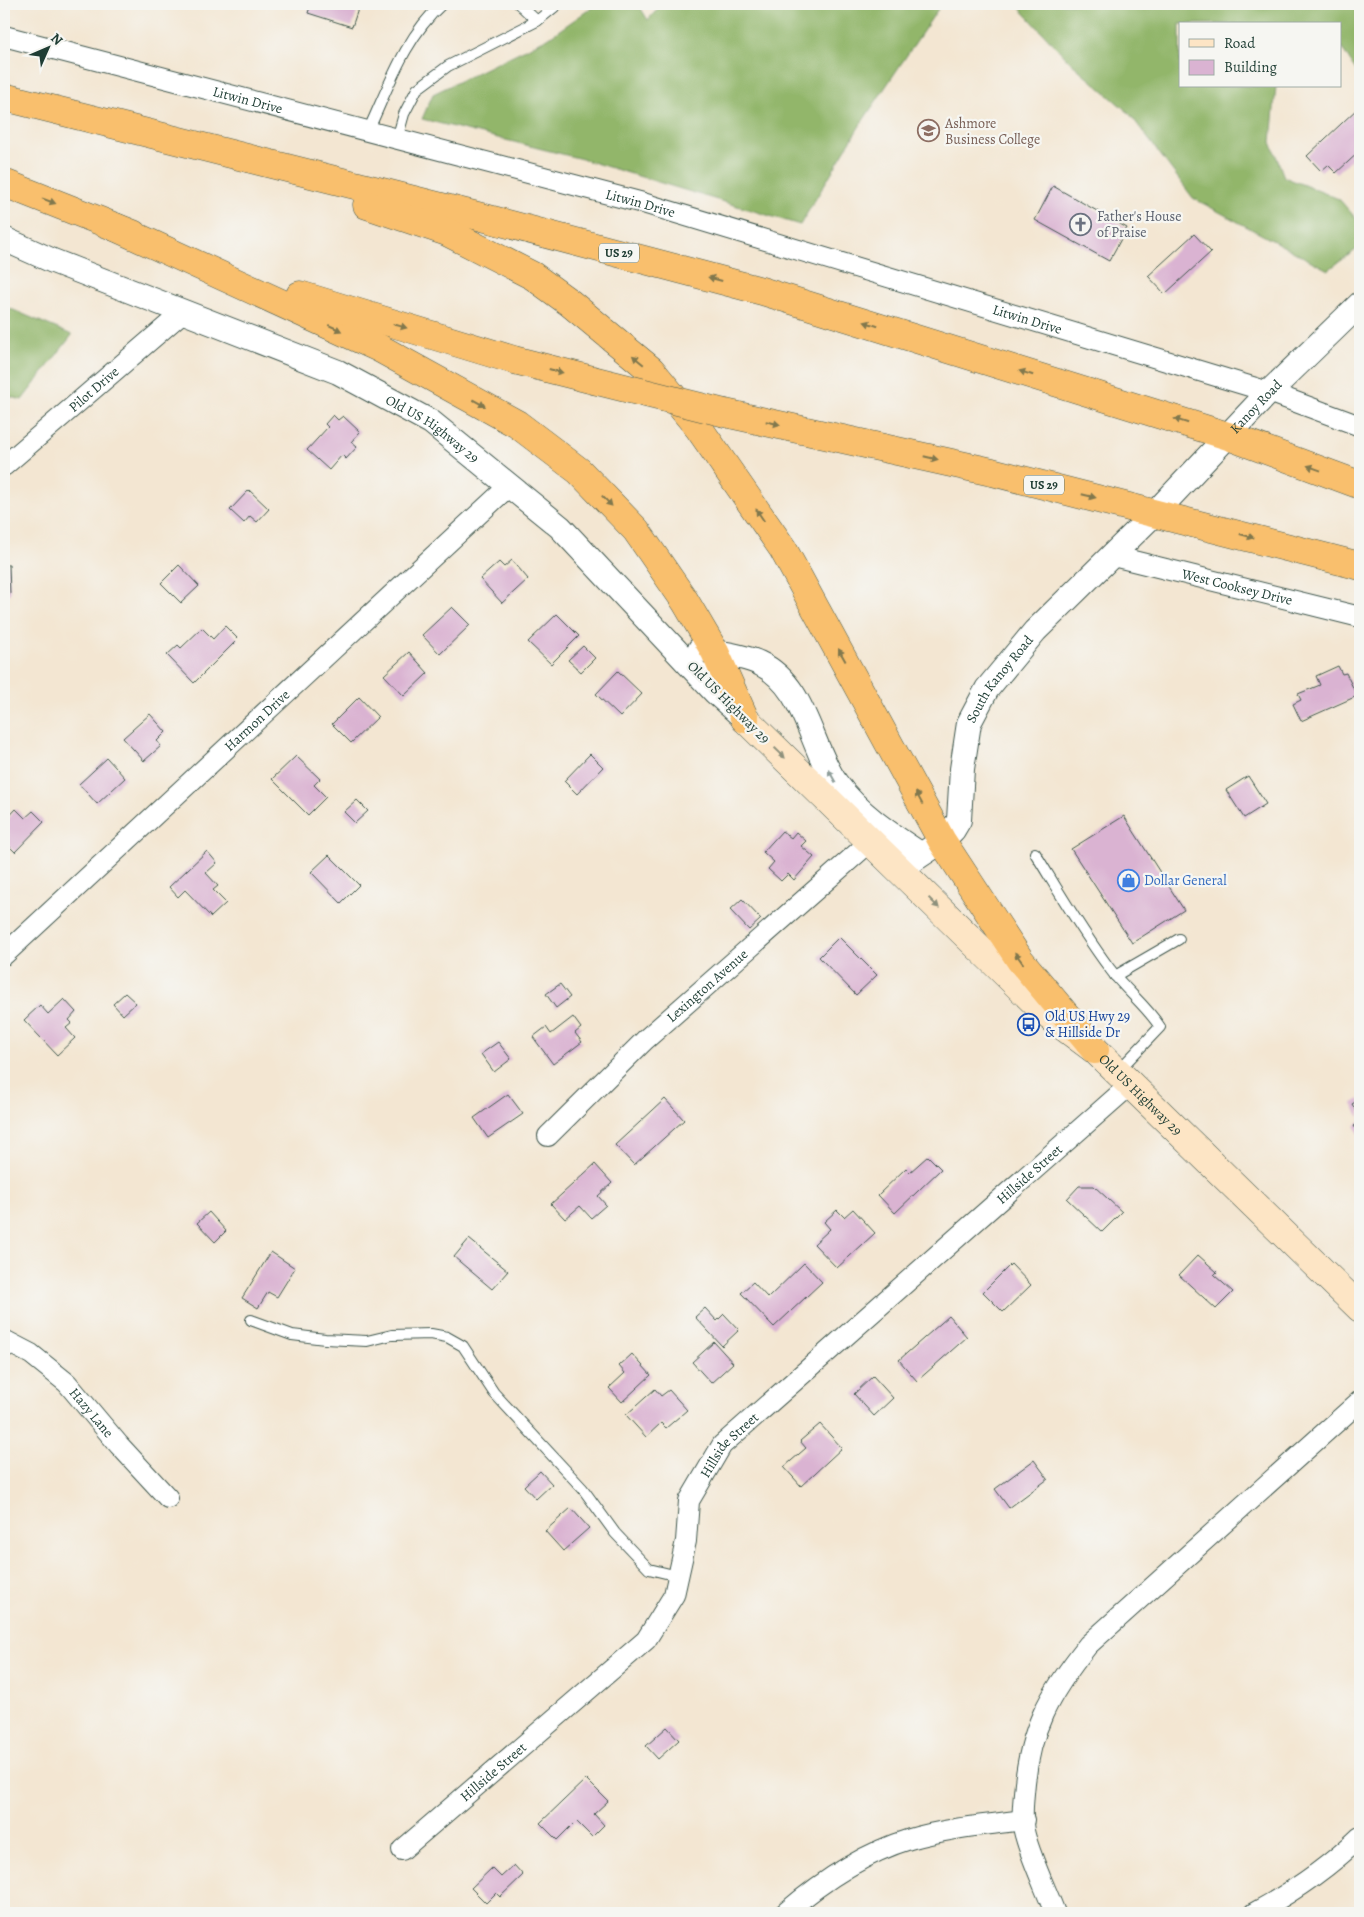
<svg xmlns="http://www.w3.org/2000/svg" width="1364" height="1917" font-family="Alegreya,serif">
<rect width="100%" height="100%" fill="#f6f6f2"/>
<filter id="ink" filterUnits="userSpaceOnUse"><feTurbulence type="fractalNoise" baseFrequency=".02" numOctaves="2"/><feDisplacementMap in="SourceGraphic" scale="10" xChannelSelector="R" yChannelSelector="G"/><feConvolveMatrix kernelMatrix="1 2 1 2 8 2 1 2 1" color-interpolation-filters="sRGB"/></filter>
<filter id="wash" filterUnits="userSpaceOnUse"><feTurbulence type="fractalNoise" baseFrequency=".0096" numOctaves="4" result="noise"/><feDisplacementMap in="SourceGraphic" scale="20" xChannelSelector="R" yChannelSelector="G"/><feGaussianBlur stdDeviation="1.12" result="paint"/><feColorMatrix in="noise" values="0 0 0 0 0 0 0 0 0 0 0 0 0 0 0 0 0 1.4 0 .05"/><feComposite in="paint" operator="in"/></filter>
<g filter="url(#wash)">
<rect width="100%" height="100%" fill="#f3e6d2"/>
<g fill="#92b66a" stroke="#587a4f">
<polygon points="597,4 638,4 648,20 662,4 932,4 938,9 862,122 800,225 582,159 422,119 433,94 548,38"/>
<polygon points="1016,4 1360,4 1360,77 1340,45 1340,24 1180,24 1180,86 1276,86 1271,142 1284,177 1339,199 1360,223 1360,247 1328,270 1193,198 1129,113 1071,63"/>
<polygon points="4,306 72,335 22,400 4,395"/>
</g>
<g id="blocks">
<g fill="#dab3d2">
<polygon points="311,4 352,4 359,6 352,27 308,13"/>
<polygon points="1359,107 1360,151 1336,173 1328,165 1321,171 1307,156"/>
<polygon points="1053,186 1127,228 1109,261 1035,220"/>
<polygon points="1194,234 1211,252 1165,294 1148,276"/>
<polygon points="333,415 338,420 343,416 360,432 351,442 357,447 346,459 342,455 329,470 307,450 328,427 325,424"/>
<polygon points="249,490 269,509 257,522 250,516 244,523 230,510"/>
<polygon points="512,560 528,579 502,603 480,579 499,562 504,567"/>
<polygon points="4,565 9,565 10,594 4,594"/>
<polygon points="179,565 199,586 181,603 161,583"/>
<polygon points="452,607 470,625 440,654 422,635"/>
<polygon points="557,614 579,636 551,664 528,642"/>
<polygon points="225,626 238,639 194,683 167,655 178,645 181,648 202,628 213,639"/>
<polygon points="583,646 595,658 581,672 568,660"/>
<polygon points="409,652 428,673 404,696 384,675"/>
<polygon points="1338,666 1342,674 1346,673 1357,696 1301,721 1293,704 1301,700 1298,694 1320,685 1316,676"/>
<polygon points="618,671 642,694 620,717 596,694"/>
<polygon points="359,697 378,717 351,743 332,724"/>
<polygon points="150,714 166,732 157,741 161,746 144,761 123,738"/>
<polygon points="590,754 603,767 577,794 564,781"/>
<polygon points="296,756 320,779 314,785 326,797 308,815 272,779"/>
<polygon points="107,758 125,778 97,804 79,784"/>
<polygon points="1248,776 1266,804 1244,818 1226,790"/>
<polygon points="357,800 368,811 355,823 344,812"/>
<polygon points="16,809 25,818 33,811 44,822 15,852 4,841 9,835 4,830 4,822"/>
<polygon points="1124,816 1184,910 1132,943 1071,849"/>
<polygon points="782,831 791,838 796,832 806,841 801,846 814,857 794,880 788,874 781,881 768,869 774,862 763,852"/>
<polygon points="207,851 217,863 206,873 218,886 213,890 226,903 211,917 185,890 178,897 169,887"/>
<polygon points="329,855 359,885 341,903 311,872"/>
<polygon points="742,899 761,919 749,930 730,910"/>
<polygon points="839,937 877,975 856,995 819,957"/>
<polygon points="560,984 570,997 556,1008 546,994"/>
<polygon points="125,993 136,1003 123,1015 113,1004"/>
<polygon points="64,999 76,1012 69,1020 72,1023 66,1028 75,1038 57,1055 24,1020 40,1005 48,1014"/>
<polygon points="573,1017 581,1028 575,1033 582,1042 553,1064 533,1037 546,1027 551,1034"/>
<polygon points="498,1042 511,1059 494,1072 481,1054"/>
<polygon points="508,1094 523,1114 488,1138 474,1118"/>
<polygon points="665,1099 684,1120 634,1165 615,1145"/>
<polygon points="1360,1099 1360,1117 1352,1104"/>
<polygon points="1360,1122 1360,1135 1354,1126"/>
<polygon points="928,1156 941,1169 895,1213 878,1195 906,1168 910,1172"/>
<polygon points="595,1164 612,1183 598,1196 606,1205 591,1218 580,1206 565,1219 551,1204"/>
<polygon points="1079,1186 1094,1186 1122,1212 1102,1232 1067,1199"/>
<polygon points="853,1209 875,1233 837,1268 814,1244 830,1229 824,1222 837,1210 844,1217"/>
<polygon points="209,1212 226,1231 215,1242 197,1223"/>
<polygon points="469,1239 508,1271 492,1289 454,1257"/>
<polygon points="271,1252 295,1268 277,1297 268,1292 258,1308 242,1298"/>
<polygon points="1198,1255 1217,1272 1214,1275 1233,1292 1216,1309 1179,1275"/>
<polygon points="804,1263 822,1282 774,1327 741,1293 753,1282 768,1298"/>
<polygon points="1011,1264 1031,1285 1003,1312 983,1292"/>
<polygon points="705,1308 717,1321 724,1314 739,1330 722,1346 695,1317"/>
<polygon points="949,1316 967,1337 917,1381 899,1360"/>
<polygon points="714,1342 733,1363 711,1383 692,1362"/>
<polygon points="632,1354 651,1375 622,1402 609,1388 625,1373 619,1366"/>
<polygon points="873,1376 893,1398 874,1416 854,1394"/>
<polygon points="655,1389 661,1396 669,1390 687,1410 666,1428 661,1423 646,1437 626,1415"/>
<polygon points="820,1424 842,1448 801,1486 784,1467 806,1448 800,1441"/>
<polygon points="1034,1460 1048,1479 1009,1508 995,1489"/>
<polygon points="540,1471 552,1484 536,1499 524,1486"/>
<polygon points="571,1508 589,1528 563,1551 545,1531"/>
<polygon points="667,1727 679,1740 658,1759 646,1746"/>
<polygon points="586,1779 608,1801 594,1814 604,1825 592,1837 576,1821 557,1840 540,1823"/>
<polygon points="514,1865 523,1875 500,1897 496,1893 486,1903 471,1888 492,1868 501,1877"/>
</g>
</g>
</g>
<g filter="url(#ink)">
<use href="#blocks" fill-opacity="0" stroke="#3f564c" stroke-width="1"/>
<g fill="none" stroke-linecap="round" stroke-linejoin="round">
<defs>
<g id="service">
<polyline points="519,4 537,21"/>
<path d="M368,131C389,86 405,37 442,4"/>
<polyline points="397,139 404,114 417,89 448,66 537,21 558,4"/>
<path d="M1035,853C1059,892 1082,932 1110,969C1125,990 1146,1005 1160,1027L1118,1071"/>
<polyline points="1115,976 1179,939"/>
<polyline points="251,1320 292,1335 325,1339 367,1341 392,1335 431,1334 447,1337 463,1346 494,1393 583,1489 615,1533 649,1569 678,1576"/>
</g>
<g id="minor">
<path id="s1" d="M4,36L643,203L1269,392L1360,426"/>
<path id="s2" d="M4,466L183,312"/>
<path id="s3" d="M1113,556L1360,617"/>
<path id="s4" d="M4,955L510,485"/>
<path id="s5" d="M548,1136L645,1040L871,841"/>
<path id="s6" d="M4,1340L31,1354L67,1383L119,1445L168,1498"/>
<path id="s7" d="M402,1850L646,1640L674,1595L686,1541L689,1501L722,1445L1130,1085"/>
<path d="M785,1913C821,1882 864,1853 910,1839C947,1828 986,1825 1024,1820"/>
<path d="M1055,1913C1045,1887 1032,1861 1025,1835C1021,1822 1023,1805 1024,1793C1029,1729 1049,1694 1088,1645L1360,1401"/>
<path d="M1254,1913C1293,1892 1328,1868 1360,1837"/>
</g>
<g id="tertiary">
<path id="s8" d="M4,239L53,261L338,372L431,422L560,527L715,692L744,718"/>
<path d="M700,649C719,653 742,655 759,663C806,685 809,745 836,783C859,814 888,833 920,854"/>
<path id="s9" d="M900,869L942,841L953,830L959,820L962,769L969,723L987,689L1035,631L1155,513L1269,392L1360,304"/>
</g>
<g id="secondary">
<path id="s10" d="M745,719L1048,1015L1095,1050L1360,1308"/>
</g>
<g id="trunk">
<polyline points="4,97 474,215 762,291 1228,436 1360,485"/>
<polyline points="4,183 133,234"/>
<polyline points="367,205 447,232 533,276 570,303 651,370 698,427 783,549 942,841 1020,960 1095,1050"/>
<polyline points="115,227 379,348 517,424 579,471 636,530 685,601 715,652 745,719"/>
<polyline points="300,295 514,360 593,380"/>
<polyline points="725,413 992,472 1360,566"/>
</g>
</defs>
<use href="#service" stroke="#3f564c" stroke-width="12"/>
<use href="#minor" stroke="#3f564c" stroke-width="22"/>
<use href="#tertiary" stroke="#3f564c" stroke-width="26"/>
<use href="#secondary" stroke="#3f564c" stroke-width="29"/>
<use href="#trunk" stroke="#3f564c" stroke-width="29"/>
<use href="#service" stroke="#fff" stroke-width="10"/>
<use href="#minor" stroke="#fff" stroke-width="20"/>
<use href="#tertiary" stroke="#fff" stroke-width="24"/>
<use href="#secondary" stroke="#fde5c5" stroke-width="28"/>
<use href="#trunk" stroke="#f9bf6d" stroke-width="28"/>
<defs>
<polyline id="trunk-bridge" points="593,380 725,413"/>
</defs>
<use href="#trunk-bridge" stroke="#3f564c" stroke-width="29" stroke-linecap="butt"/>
<use href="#trunk-bridge" stroke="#f9bf6d" stroke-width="28"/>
</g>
<defs><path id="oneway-solid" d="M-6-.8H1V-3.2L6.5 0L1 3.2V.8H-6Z" transform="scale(1.25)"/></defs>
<g fill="#81784e">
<use href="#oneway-solid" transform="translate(49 201) rotate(21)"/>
<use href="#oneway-solid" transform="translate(715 279) rotate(-165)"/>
<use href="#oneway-solid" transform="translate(871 324) rotate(-163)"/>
<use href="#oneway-solid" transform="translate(400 326) rotate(16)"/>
<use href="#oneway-solid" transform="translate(335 328) rotate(25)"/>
<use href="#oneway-solid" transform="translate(638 360) rotate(-140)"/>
<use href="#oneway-solid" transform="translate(556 371) rotate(15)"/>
<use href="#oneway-solid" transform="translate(1026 373) rotate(-163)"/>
<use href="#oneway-solid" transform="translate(479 403) rotate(29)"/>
<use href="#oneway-solid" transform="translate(1181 421) rotate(-163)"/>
<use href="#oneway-solid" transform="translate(773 423) rotate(13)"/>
<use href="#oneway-solid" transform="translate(931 458) rotate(13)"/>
<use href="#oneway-solid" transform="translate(1314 468) rotate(-160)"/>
<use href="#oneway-solid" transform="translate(1089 496) rotate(14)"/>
<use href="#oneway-solid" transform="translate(607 501) rotate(46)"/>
<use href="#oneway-solid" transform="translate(760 515) rotate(-124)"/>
<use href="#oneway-solid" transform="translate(1247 536) rotate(15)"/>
<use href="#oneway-solid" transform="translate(842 655) rotate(-119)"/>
<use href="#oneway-solid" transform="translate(919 798) rotate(-118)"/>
<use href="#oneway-solid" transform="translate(1019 958) rotate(-126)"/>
</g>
<g fill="#8e917c">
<use href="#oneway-solid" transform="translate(780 753) rotate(44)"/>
<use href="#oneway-solid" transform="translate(934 903) rotate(44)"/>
</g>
<use fill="#8f9e9a" href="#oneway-solid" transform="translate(832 776) rotate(-119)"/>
</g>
<defs>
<symbol id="school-ring" viewBox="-11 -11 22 22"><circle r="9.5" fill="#f6f6f2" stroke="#8d6e63" stroke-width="1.5"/><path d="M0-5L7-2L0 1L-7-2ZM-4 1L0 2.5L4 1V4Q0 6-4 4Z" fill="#8d6e63"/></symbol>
<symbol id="church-ring" viewBox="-11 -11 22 22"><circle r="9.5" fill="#f6f6f2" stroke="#6b7280" stroke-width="1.5"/><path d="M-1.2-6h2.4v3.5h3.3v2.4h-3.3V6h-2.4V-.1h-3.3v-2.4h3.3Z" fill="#6b7280"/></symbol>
<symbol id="shop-ring" viewBox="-11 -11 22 22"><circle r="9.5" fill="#f6f6f2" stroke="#3f7fe0" stroke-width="1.5"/><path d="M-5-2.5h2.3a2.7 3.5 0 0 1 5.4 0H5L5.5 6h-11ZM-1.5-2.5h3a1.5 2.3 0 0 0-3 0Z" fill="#3f7fe0"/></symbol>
<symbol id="bus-ring" viewBox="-11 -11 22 22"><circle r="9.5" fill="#f6f6f2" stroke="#1a4fb4" stroke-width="1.5"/><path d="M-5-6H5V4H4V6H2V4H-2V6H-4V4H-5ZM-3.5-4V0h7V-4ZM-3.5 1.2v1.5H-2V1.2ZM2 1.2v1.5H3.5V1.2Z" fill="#1a4fb4"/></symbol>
</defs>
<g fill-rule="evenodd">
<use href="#school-ring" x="916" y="118" width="25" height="25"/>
<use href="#church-ring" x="1068" y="212" width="25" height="25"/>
<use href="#shop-ring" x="1116" y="868" width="25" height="25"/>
<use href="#bus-ring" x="1016" y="1012" width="25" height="25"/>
</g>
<g text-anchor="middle" stroke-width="4.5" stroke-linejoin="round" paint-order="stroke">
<g fill="#f6f6f2" stroke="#60746d" stroke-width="1">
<rect x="599" y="243.5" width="40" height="19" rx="4"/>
<rect x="1024" y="475.5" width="40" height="19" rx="4"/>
</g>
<g font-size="12" font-weight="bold" fill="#1f3d34">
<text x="619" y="257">US 29</text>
<text x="1044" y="489">US 29</text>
</g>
<g font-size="14" fill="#1f3d34" stroke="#f6f6f2">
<text dy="5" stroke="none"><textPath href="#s1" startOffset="252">Litwin Drive</textPath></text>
<text dy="5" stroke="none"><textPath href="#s1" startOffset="658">Litwin Drive</textPath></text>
<text dy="5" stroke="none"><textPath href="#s1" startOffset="1062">Litwin Drive</textPath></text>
<text dy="5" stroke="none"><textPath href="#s2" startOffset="118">Pilot Drive</textPath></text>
<text dy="5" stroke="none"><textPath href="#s9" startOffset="604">Kanoy Road</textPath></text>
<text dy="5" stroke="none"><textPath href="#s8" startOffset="470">Old US Highway 29</textPath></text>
<text dy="5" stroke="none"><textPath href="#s3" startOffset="128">West Cooksey Drive</textPath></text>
<text dy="5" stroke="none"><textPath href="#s9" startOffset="229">South Kanoy Road</textPath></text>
<text transform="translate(729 702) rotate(45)" y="5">Old US Highway 29</text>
<text dy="5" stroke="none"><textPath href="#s4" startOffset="345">Harmon Drive</textPath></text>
<text dy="5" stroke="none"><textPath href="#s5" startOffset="219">Lexington Avenue</textPath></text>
<text dy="5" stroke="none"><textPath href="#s10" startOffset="546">Old US Highway 29</textPath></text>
<text dy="5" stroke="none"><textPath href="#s7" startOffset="945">Hillside Street</textPath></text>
<text dy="5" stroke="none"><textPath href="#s6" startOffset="115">Hazy Lane</textPath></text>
<text dy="5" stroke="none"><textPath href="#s7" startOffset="540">Hillside Street</textPath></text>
<text dy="5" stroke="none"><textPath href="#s7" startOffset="120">Hillside Street</textPath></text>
</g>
<g font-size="14" fill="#785e54" stroke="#f6f6f2" text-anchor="start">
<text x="945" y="128">Ashmore<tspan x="945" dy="16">Business College</tspan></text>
</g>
<g font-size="14" fill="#5b616d" stroke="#f6f6f2" text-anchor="start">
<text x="1097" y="221">Father's House<tspan x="1097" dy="16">of Praise</tspan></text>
</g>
<g font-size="14" fill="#366cbe" stroke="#f6f6f2" text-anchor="start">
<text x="1144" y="885">Dollar General</text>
</g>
<g font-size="14" fill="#164399" stroke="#f6f6f2" text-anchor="start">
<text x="1045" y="1021">Old US Hwy 29<tspan x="1045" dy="16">&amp; Hillside Dr</tspan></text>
</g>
</g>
<rect width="1364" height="1917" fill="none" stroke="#f6f6f2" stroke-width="20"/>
<rect x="1179" y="22" width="162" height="65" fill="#f6f6f2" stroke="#a0aca6"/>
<rect x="1189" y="39" width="25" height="8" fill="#fde5c5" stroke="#a0aca6"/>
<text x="1224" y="48" font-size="15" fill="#1f3d34">Road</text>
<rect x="1189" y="60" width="25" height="15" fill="#dab3d2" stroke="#a0aca6"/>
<text x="1224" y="72" font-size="15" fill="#1f3d34">Building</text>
<g transform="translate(48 48) rotate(45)" stroke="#f6f6f2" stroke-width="4" paint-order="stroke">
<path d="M0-4L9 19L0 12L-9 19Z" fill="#1f3d34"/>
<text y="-8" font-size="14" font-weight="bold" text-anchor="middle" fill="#1f3d34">N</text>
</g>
</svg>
